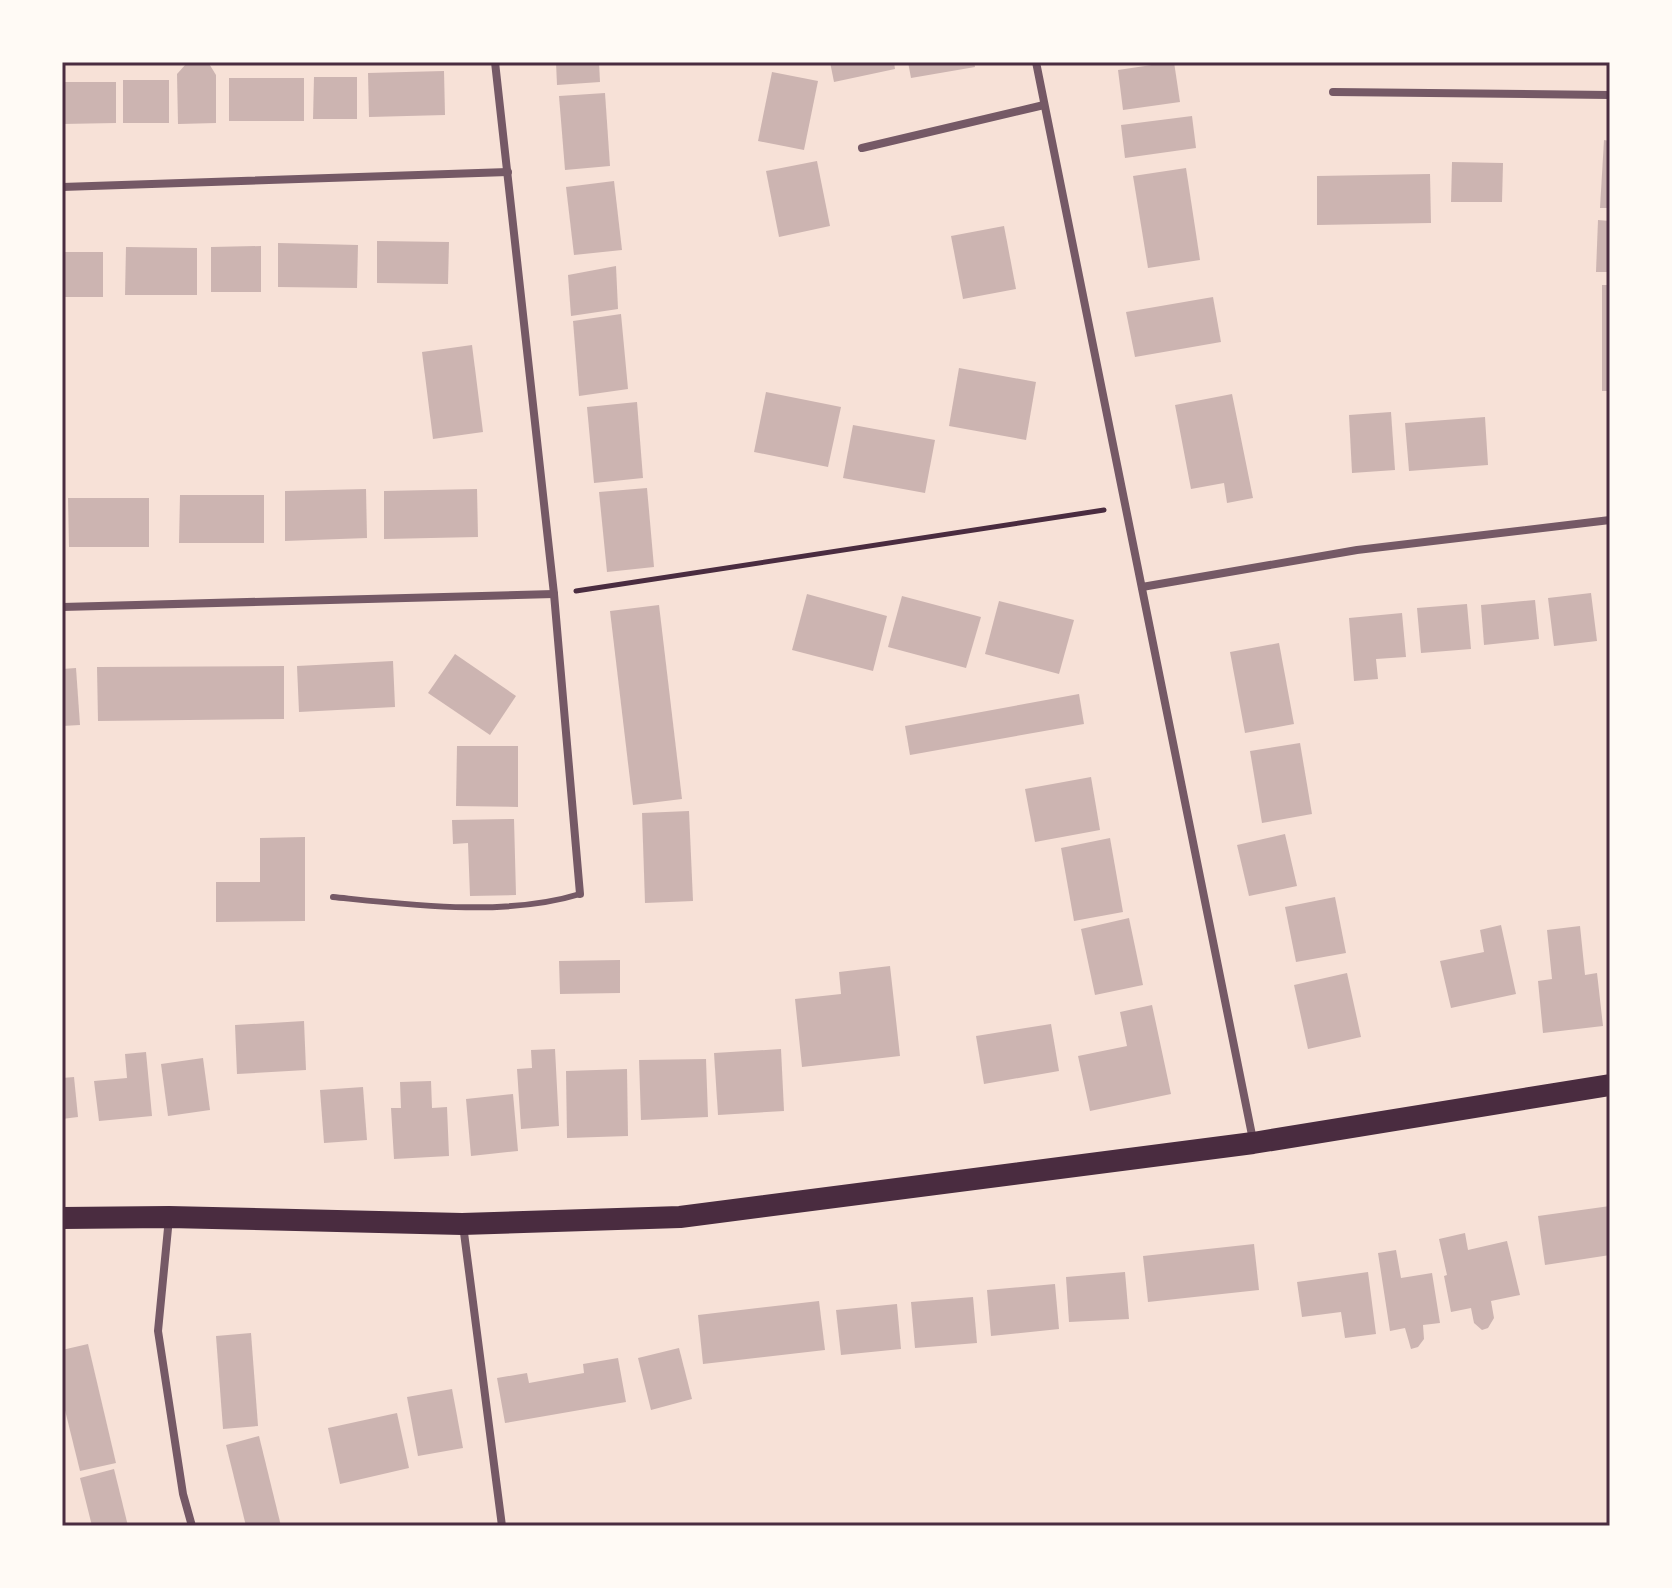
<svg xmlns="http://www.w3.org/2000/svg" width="1672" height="1588" font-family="Cabin,sans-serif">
<rect width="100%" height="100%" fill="#f7e1d7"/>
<g fill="#ccb4b1">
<polygon points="197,62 208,62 216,75 216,123 178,124 177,74 186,64"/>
<polygon points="556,62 599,62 600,82 557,85"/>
<polygon points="830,62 894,62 895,69 834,82"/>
<polygon points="908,62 974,62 975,67 911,78"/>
<polygon points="1172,62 1174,62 1180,102 1123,110 1118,70"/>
<polygon points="444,71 445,115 369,117 368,73"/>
<polygon points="772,72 818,81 804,150 758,141"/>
<polygon points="314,77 357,77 357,119 313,119"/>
<rect x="229" y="78" width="75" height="43"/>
<rect x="123" y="80" width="46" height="43"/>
<polygon points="62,82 116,82 116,123 62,124"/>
<polygon points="605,93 610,166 565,170 559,96"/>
<polygon points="1192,116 1196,148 1125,158 1121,125"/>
<polygon points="1604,140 1610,141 1610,208 1600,208"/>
<polygon points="817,161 830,226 779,237 766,171"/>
<polygon points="1452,162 1503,163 1502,202 1451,202"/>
<polygon points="1186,168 1200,260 1148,268 1133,176"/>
<polygon points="1430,174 1431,223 1317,225 1317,176"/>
<polygon points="614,181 622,250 574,255 566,187"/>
<polygon points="1598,220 1610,221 1610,272 1596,272"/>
<polygon points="1004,226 1016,289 963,299 951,236"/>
<polygon points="377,241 449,242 448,284 377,283"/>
<polygon points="278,243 358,245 357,288 278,287"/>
<polygon points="261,246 261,292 211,292 211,247"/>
<polygon points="126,247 197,248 197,295 125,295"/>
<rect x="62" y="252" width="41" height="45"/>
<polygon points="616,266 618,309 571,316 568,275"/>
<rect x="1602" y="285" width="8" height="106"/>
<polygon points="1213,297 1221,342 1135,357 1126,312"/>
<polygon points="621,314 628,389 579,396 573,321"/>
<polygon points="472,345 483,432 433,439 422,352"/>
<polygon points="959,368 1036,382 1026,440 949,426"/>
<polygon points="766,392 841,407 828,467 754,452"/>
<polygon points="1232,394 1253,498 1227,503 1224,483 1191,489 1175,405"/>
<polygon points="637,402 643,478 594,483 587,407"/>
<polygon points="1391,412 1395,470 1352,473 1349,415"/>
<polygon points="1485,417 1488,465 1409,471 1405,423"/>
<polygon points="853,425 935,440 925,493 843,478"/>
<polygon points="647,488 654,567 607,572 599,492"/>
<polygon points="366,489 367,538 285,541 285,491"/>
<polygon points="477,489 478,537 384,539 384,491"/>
<polygon points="180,495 264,495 264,543 179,543"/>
<polygon points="68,498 149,498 149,547 69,547"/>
<polygon points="1591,593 1597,641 1554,646 1548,598"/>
<polygon points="807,594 887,616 873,671 792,650"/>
<polygon points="902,596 981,617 966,668 888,647"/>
<polygon points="1535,600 1539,639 1484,645 1481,605"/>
<polygon points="999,601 1074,620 1059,674 985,654"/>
<polygon points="1467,604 1471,649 1421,653 1417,608"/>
<polygon points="659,605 682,799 633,805 610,611"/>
<polygon points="1402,613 1406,657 1376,659 1378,679 1354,681 1349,618"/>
<polygon points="1279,643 1294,724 1245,733 1230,652"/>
<polygon points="455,654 516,696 490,735 428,693"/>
<polygon points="393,661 395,707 299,712 297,666"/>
<polygon points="284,666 284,719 98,721 97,667"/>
<polygon points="76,668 80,725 62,726 62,669"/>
<polygon points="1079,694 1084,724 910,755 905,726"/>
<polygon points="1300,743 1312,814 1262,823 1250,751"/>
<polygon points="457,746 518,746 518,807 456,806"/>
<polygon points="1091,777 1100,830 1035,842 1025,789"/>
<polygon points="689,811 693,901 645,903 642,813"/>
<polygon points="514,819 516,895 470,896 468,843 453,844 452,820"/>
<polygon points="1285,834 1297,886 1249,896 1237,845"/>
<polygon points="305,837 305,921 216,922 216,882 260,882 260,838"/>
<polygon points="1110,838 1123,912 1074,921 1061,848"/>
<polygon points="1335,897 1346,953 1296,962 1285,907"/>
<polygon points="1129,918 1143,985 1095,995 1081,929"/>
<polygon points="1501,925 1516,994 1451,1008 1440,961 1484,952 1480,930"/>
<polygon points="1580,926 1585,975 1597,973 1603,1026 1543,1033 1538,981 1552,979 1547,930"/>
<polygon points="620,960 620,993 560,994 559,961"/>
<polygon points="890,966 900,1056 802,1067 795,999 841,994 839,972"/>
<polygon points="1347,973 1361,1037 1308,1049 1294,985"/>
<polygon points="1152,1005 1171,1094 1090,1111 1078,1056 1127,1046 1120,1012"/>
<polygon points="304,1021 306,1070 237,1074 235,1025"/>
<polygon points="1051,1024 1059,1071 984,1084 976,1036"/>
<polygon points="555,1049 559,1126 521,1129 517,1069 532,1068 531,1050"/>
<polygon points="781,1049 784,1111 718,1115 714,1053"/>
<polygon points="146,1052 152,1116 99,1121 94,1081 127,1078 125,1054"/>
<polygon points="203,1058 210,1110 168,1116 161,1064"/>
<polygon points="706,1059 708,1117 641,1120 639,1060"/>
<polygon points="627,1069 628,1136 567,1138 566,1071"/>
<polygon points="74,1077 78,1117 62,1119 62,1078"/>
<polygon points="431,1081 432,1108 447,1107 449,1156 394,1159 391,1108 401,1108 400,1082"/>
<polygon points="363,1087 367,1140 324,1143 320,1090"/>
<polygon points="513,1094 518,1151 471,1156 466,1099"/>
<polygon points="1610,1206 1610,1255 1545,1265 1538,1216"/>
<polygon points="1465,1233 1468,1250 1507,1241 1520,1295 1491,1301 1494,1318 1488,1328 1482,1330 1474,1323 1471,1308 1451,1312 1444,1276 1447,1275 1439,1239"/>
<polygon points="1254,1244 1259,1290 1148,1302 1143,1256"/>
<polygon points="1396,1250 1401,1278 1432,1273 1440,1323 1423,1325 1424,1339 1418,1347 1411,1349 1405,1328 1390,1331 1378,1253"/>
<polygon points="1125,1272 1129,1319 1069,1322 1066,1277"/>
<polygon points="1368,1272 1376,1334 1345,1338 1341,1312 1302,1317 1297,1282"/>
<polygon points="1055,1284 1059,1329 991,1336 987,1290"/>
<polygon points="973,1297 977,1343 915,1348 911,1302"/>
<polygon points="819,1301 825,1350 703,1364 698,1315"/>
<polygon points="897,1304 901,1349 841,1355 836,1310"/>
<polygon points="251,1333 258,1426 223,1429 216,1336"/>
<polygon points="88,1344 116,1463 80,1471 62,1398 62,1350"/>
<polygon points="679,1348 692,1399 651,1410 638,1358"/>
<polygon points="618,1358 626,1402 505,1423 497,1378 527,1373 529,1383 584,1373 583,1364"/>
<polygon points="452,1389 463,1448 418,1456 407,1397"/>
<polygon points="397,1413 409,1468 340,1484 328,1428"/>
<polygon points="259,1436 281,1526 246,1526 226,1445"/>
<polygon points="114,1469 128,1526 92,1526 80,1478"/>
</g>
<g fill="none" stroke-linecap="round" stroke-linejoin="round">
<polyline stroke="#4a2c40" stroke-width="5" points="576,591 1104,510"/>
<path stroke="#755966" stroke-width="6" d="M333,897C411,905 505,917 580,894"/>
<g stroke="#755966" stroke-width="8">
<polyline points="495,62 554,594 580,894"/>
<polyline points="1036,62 1253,1140"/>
<polyline points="1333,92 1610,95"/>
<polyline points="862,148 1044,105"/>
<polyline points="62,187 508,172"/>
<polyline points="1142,587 1357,550 1610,520"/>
<polyline points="62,607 554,594"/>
<polyline points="169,1218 158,1331 183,1494 192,1526"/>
<polyline points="463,1225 502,1526"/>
</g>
<polyline stroke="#4a2c40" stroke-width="22" points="62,1218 169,1217 462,1224 680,1217 1253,1143 1610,1085"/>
</g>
<rect width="1672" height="1588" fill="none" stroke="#fffaf5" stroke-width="128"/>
<rect x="64" y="64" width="1544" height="1460" fill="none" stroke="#4a2c40" stroke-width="3"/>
</svg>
